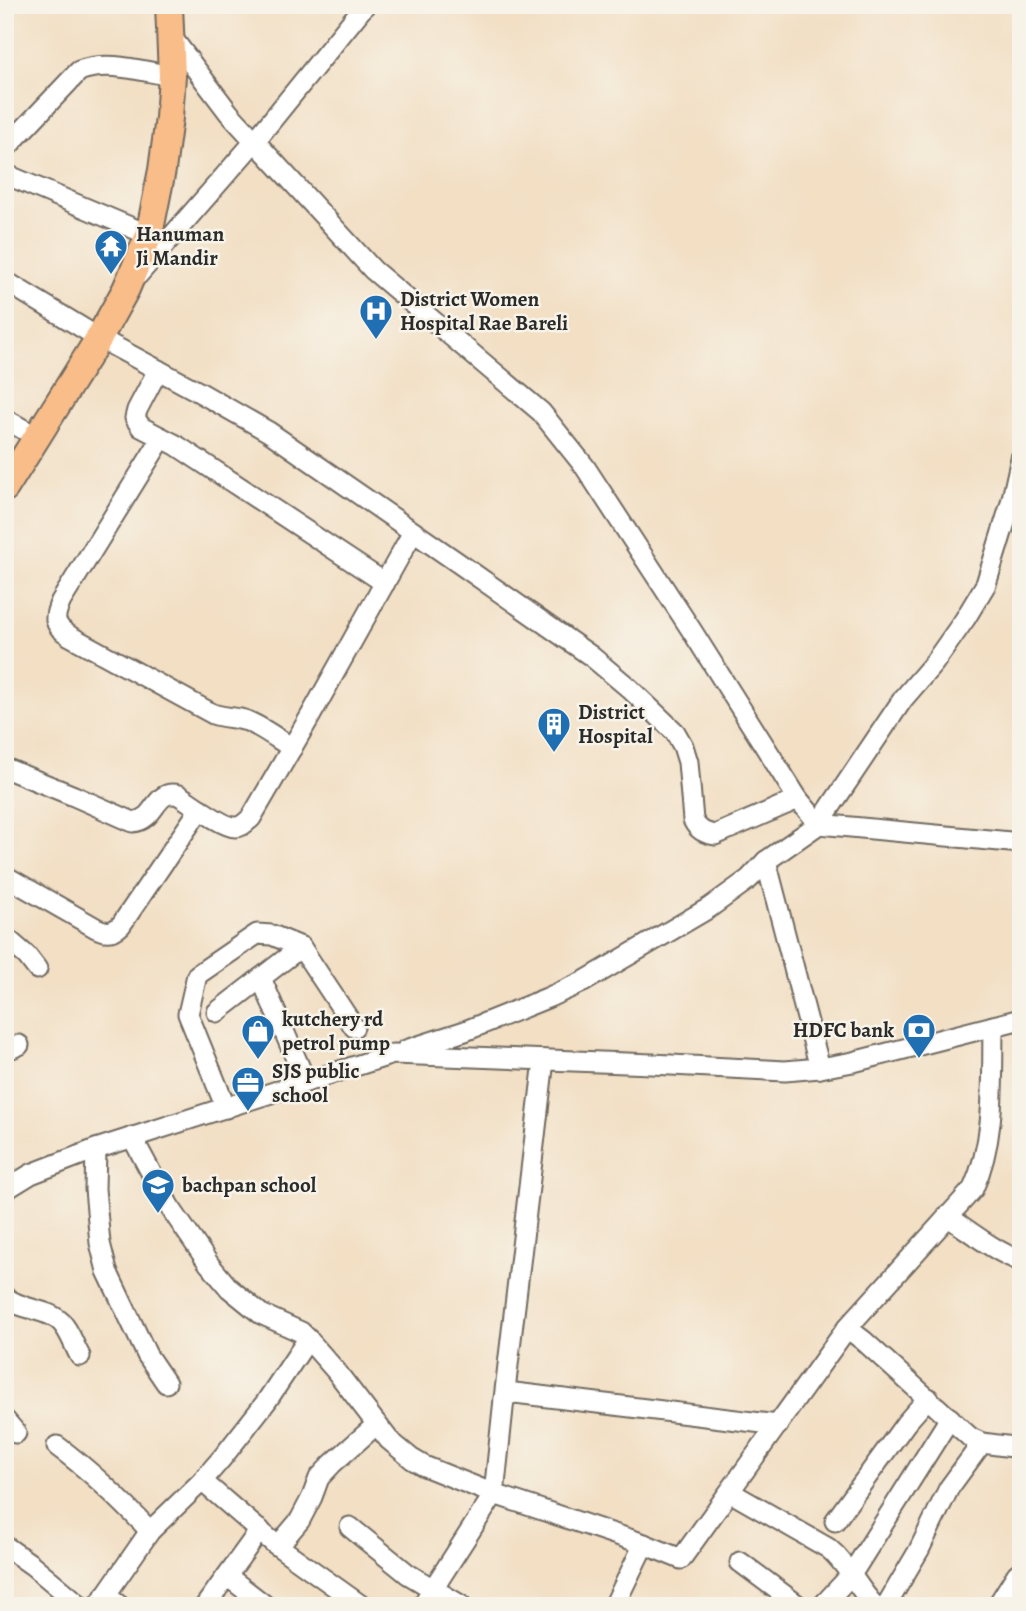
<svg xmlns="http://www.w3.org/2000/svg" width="1026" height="1611" font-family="Alegreya,serif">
<rect width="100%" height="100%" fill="#f7f3e8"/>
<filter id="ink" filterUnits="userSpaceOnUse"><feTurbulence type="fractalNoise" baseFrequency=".0143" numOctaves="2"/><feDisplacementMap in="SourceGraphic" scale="14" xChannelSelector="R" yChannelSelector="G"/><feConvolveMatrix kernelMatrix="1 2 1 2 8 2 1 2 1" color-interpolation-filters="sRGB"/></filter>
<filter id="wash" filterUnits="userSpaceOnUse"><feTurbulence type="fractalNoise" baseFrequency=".00686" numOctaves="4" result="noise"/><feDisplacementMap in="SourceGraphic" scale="28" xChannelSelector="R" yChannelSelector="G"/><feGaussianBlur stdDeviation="1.57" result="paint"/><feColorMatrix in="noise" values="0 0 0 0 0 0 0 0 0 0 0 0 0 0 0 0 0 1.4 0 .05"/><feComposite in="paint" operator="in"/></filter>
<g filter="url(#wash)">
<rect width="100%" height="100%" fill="#f2dfc4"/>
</g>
<g filter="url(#ink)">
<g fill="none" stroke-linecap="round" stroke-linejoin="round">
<defs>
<g id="minor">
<polyline points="170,35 229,113 373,270 541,412 585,467 692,631 798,799 819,824 1021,843"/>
<path d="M5,149L79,71C108,60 141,71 172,76"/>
<polyline points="5,174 149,235"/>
<polyline points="138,275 255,141 365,5"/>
<path d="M5,281L99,338L199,392L269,432L457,562L591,656L629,688L675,732L683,746L688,762L693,820C698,830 704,833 715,835L798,799"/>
<polyline points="158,370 137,410 135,418 141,427 176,445 385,583"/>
<polyline points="5,419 37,437"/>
<path d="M162,438L61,601C53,618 53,625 70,636L213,714C224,718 236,717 247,721C262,727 278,739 292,748"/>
<path d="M5,768L74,796L133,822C157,820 154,788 179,795C190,802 224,828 236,827C242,827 246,822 251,818L311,715L413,532"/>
<polyline points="766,861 820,1068"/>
<path d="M5,876L96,928C106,933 113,933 121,925L200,809"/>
<polyline points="5,937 27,956 37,969"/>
<polyline points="261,978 306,1082"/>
<polyline points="217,1012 301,947"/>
<polyline points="406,1050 465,1031 547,998 583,982 709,908 749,879 766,861 819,824 903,699 934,663 965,619 986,584 1011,503 1021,458"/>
<polyline points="5,1051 19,1045"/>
<polyline points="226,1108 188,1014 197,975 257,934 272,935 301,947 354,1027"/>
<polyline points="132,1137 169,1206 209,1264 229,1288 261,1314 301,1332 308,1339 336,1371 389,1440 412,1459 424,1466 494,1494 504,1399 508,1395 515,1393 778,1425"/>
<polyline points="96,1149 95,1189 100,1243 107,1271 147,1355 166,1383"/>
<polyline points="5,1190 31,1174 96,1149 393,1054 652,1064 785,1071 820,1068 853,1062 1021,1019"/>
<path d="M947,1216C971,1232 994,1251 1021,1261"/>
<path d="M5,1297C22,1311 47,1308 61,1322C70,1331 74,1346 80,1356"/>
<polyline points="847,1328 864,1341 971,1438 982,1443 1021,1448"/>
<polyline points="504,1399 544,1060"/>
<polyline points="5,1420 16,1433"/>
<path d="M57,1446C92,1472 120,1499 150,1531"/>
<polyline points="202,1481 275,1544 362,1606"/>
<path d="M730,1492L828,1548C848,1564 857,1588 875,1606"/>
<polyline points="835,1521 906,1423 928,1398"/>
<polyline points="350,1527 408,1574 462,1606"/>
<polyline points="5,1546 32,1565 81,1606"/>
<polyline points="278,1546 300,1520 312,1497 319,1478 332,1464 377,1424"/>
<polyline points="740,1562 799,1606"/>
<polyline points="227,1576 266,1606"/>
<polyline points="105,1595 120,1606"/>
<polyline points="98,1606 150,1531 202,1481 222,1458 266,1402 308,1339"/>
<polyline points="205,1606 260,1530"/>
<path d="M422,1606L494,1494L644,1544L681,1559L847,1328L973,1189C996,1139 992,1081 993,1026"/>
<polyline points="614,1606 644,1544"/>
<polyline points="822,1606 851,1575 950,1418"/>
<polyline points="886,1606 919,1550 949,1488 982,1443"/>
<polyline points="997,1606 1017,1574 1021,1571"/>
</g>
<polyline id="highway" points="5,488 99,338 126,289 149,235 162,170 169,118 172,76 169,5"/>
</defs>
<use href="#minor" stroke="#716a61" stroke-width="23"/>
<use href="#highway" stroke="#716a61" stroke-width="30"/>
<use href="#minor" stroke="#fff" stroke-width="19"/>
<use href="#highway" stroke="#f8bd89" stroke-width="26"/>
</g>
</g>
<defs>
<symbol id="temple-pin" viewBox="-11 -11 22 30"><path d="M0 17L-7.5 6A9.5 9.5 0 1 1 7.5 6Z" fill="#1f6fb2" stroke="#f7f3e8"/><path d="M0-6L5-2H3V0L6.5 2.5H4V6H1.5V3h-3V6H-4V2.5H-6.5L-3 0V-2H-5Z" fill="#fff"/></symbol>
<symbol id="hospital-pin" viewBox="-11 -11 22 30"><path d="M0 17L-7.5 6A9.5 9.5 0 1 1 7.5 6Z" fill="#1f6fb2" stroke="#f7f3e8"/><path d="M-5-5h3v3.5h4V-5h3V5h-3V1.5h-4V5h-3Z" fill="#fff"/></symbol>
<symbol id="building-pin" viewBox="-11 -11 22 30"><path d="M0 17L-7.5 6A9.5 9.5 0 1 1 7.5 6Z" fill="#1f6fb2" stroke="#f7f3e8"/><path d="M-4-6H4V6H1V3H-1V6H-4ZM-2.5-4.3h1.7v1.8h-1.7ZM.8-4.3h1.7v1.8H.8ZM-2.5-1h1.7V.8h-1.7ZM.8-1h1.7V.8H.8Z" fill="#fff"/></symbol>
<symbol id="bank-pin" viewBox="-11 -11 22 30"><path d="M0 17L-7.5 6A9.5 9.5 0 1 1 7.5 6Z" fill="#1f6fb2" stroke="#f7f3e8"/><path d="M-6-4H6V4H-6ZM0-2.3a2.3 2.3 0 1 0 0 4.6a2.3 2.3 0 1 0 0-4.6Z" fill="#fff"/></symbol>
<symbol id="shop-pin" viewBox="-11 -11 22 30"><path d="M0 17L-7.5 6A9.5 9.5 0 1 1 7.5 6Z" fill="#1f6fb2" stroke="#f7f3e8"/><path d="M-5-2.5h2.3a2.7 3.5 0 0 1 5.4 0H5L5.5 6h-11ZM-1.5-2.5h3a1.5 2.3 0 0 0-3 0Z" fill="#fff"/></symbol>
<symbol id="office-pin" viewBox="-11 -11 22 30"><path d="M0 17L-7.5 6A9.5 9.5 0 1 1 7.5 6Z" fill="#1f6fb2" stroke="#f7f3e8"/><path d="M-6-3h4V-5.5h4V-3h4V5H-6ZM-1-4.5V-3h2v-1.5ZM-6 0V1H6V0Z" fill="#fff"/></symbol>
<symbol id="school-pin" viewBox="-11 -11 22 30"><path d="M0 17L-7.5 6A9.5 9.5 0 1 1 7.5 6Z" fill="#1f6fb2" stroke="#f7f3e8"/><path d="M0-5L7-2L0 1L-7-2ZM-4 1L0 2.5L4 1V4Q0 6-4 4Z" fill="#fff"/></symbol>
</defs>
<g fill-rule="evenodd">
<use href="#temple-pin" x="92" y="227" width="38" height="52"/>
<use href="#hospital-pin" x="357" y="292" width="38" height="52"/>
<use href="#building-pin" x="535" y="705" width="38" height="52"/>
<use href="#bank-pin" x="900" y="1011" width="38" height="52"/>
<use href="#shop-pin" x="239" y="1012" width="38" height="52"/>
<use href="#office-pin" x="229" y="1064" width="38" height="52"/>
<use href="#school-pin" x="139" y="1166" width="38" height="52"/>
</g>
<g text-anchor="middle" stroke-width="5" stroke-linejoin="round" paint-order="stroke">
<g font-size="21" font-weight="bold" fill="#2b2b2b" stroke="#f7f3e8" text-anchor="start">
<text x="136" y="241">Hanuman<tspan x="136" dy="24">Ji Mandir</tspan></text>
<text x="400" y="306">District Women<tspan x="400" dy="24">Hospital Rae Bareli</tspan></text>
<text x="578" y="719">District<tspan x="578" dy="24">Hospital</tspan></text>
<text x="282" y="1026">kutchery rd<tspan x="282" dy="24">petrol pump</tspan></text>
<text x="894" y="1037" text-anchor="end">HDFC bank</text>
<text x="272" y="1078">SJS public<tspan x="272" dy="24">school</tspan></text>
<text x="182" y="1192">bachpan school</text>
</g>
</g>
<rect width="1026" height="1611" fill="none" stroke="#f7f3e8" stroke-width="28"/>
</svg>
